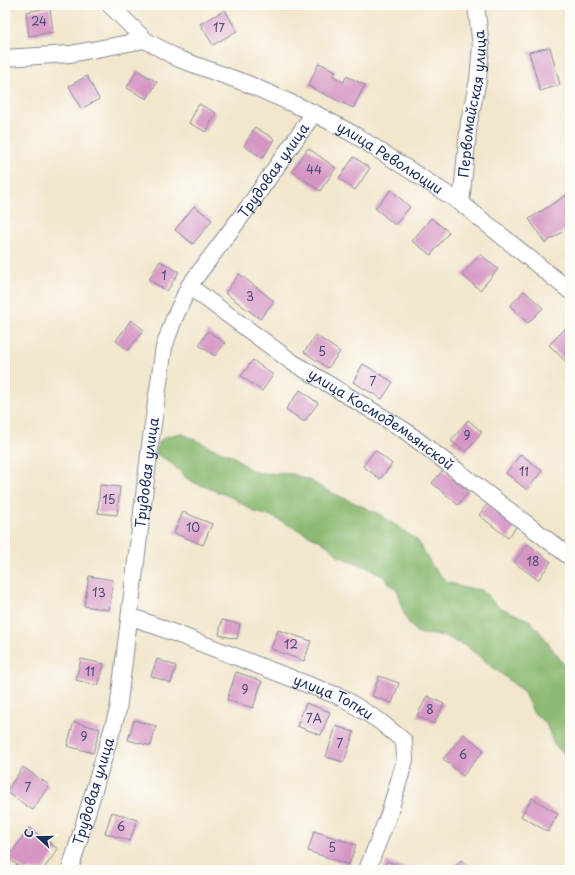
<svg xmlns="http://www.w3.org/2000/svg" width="575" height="875" font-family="'Playpen Sans',sans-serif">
<rect width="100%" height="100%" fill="#fdfcf7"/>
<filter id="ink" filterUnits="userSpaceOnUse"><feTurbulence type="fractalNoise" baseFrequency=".025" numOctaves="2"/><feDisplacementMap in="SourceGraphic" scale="8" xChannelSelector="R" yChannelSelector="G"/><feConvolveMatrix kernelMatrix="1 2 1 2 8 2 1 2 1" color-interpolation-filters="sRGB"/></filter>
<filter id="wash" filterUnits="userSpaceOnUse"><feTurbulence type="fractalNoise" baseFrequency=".012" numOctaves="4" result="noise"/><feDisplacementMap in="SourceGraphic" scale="16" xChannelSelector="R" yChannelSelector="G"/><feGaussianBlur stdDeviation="0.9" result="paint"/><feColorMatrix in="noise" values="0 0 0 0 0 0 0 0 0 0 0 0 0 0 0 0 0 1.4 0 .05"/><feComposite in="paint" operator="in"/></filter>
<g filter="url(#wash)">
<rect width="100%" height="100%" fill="#f2e6cc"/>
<path fill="#8cba72" stroke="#547468" d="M181,433L210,447L233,456L251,470L258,473L293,474L311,481L326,490L379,514L417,540L432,566L443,578L448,582L464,588L482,590L499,607L529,620L540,632L570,673V758L554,745L546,723L533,712L523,691L465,645L458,643L445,636L422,634L416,632L407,620L401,606L398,591L382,576L369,568L338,556L334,551L321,541L271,516L255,512L231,497L193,482L186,478L169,461L156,454C157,437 167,436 181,433Z"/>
<g id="blocks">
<g fill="#d596c4">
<polygon points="50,8 53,32 29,36 26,12"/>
<polygon points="225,10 237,31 213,45 200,24"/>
<polygon points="550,47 560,85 540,91 529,52"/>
<polygon points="319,63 336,71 333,76 344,82 346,76 365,85 353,108 308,86"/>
<polygon points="137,70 157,82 147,99 127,88"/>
<polygon points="87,76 99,99 81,109 69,86"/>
<polygon points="199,104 216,113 206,132 189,123"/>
<polygon points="255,127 274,139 263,158 244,146"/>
<polygon points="308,148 336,168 320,191 292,171"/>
<polygon points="354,157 370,168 355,190 339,178"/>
<polygon points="391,190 410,207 395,225 375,208"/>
<polygon points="570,193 570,227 545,243 529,219"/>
<polygon points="194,206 212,220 193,244 175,230"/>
<polygon points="431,218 449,232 431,255 412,241"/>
<polygon points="480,254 498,269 480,290 462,275"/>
<polygon points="160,261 179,272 167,291 149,280"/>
<polygon points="239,274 274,301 260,319 225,293"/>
<polygon points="524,291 543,308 528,323 510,306"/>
<polygon points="131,320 144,330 128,350 116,341"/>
<polygon points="570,324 570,362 568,364 549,345"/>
<polygon points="208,331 225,343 215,356 199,345"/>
<polygon points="316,335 340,352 328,368 304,352"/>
<polygon points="253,360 273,375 262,391 241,376"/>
<polygon points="363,364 393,382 382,399 353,382"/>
<polygon points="300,390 318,403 304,422 286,409"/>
<polygon points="468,420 482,432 466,452 451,441"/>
<polygon points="375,450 392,464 380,479 363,466"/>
<polygon points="521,454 542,471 527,490 506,473"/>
<polygon points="443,470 469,492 458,505 432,483"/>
<polygon points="100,485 120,487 117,515 98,513"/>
<polygon points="488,503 517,526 508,538 479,515"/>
<polygon points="183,512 212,524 203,545 174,533"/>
<polygon points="528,544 551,562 538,580 514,562"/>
<polygon points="89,576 113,580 109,610 84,606"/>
<polygon points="222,620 240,624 237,639 219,635"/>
<polygon points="278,630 311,641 304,661 271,649"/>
<polygon points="81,659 104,664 98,686 76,680"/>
<polygon points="157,659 176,666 171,683 151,676"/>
<polygon points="236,672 262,681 253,708 227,700"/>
<polygon points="379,676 399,683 392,703 372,696"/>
<polygon points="427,696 444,704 434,724 417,716"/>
<polygon points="306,703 330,712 321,735 297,726"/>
<polygon points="134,720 156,726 151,746 128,740"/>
<polygon points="74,722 100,729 93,753 67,746"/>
<polygon points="336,726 354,732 344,762 326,757"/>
<polygon points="464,734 484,750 463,776 443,759"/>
<polygon points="23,767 49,785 33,810 6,792"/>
<polygon points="532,798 558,814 548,832 521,816"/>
<polygon points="112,812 137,820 130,841 105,833"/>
<polygon points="29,828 58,849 43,870 24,870 8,858"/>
<polygon points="314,831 356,845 349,865 308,851"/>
<polygon points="461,860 472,870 452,870"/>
<polygon points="387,861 410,870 383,870"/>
</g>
</g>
</g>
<g filter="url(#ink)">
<use href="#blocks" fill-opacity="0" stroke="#868a95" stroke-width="1"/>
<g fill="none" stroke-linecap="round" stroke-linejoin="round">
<defs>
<g id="minor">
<path id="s1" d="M110,5L145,40L179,59L248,84L314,113L355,135L461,203L570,291"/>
<polyline points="5,58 70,54 145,40"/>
<path id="s2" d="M461,203L469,122L478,80L481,46L476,5"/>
<path id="s3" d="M189,286L292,362L404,430L570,557"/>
<path id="s4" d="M130,616L343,698L378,720L404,741L405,760L389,814L367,870"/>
<path id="s5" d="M70,870L118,710L151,438L164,347L174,319L189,286L249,206L314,113"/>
</g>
</defs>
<use href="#minor" stroke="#868a95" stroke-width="18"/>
<use href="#minor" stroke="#fff" stroke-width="16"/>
</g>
</g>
<g text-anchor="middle" stroke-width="3" stroke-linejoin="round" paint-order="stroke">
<g font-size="12" fill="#4a4978">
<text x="39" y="26">24</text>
<text x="219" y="32">17</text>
<text x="314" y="174">44</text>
<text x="164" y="280">1</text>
<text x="250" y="301">3</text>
<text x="322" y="356">5</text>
<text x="373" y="386">7</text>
<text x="467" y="440">9</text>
<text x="524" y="476">11</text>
<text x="109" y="504">15</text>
<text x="193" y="532">10</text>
<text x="533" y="566">18</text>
<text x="99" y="597">13</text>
<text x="291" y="649">12</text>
<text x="90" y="676">11</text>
<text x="245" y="694">9</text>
<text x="430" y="714">8</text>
<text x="314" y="723">7А</text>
<text x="84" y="741">9</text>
<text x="340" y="748">7</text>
<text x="463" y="759">6</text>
<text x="28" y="792">7</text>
<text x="121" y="831">6</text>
<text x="332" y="852">5</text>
</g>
<g font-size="14" fill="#1b2f5e" stroke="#fdfcf7">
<text dy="5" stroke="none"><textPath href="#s2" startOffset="100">Первомайская улица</textPath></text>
<text dy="5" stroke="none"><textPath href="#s1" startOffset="322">улица Революции</textPath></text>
<text dy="5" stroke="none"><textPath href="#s5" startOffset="742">Трудовая улица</textPath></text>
<text dy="5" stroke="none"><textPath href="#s3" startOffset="234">улица Космодемьянской</textPath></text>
<text dy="5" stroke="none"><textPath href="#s5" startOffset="406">Трудовая улица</textPath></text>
<text dy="5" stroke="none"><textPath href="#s4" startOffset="219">улица Топки</textPath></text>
<text dy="5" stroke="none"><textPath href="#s5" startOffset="82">Трудовая улица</textPath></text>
</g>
</g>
<rect width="575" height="875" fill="none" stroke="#fdfcf7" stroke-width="20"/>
<g transform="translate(38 837) rotate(291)" stroke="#fdfcf7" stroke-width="3" paint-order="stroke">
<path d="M0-3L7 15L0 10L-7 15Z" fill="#1b2f5e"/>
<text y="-6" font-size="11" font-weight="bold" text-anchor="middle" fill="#1b2f5e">С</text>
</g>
</svg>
